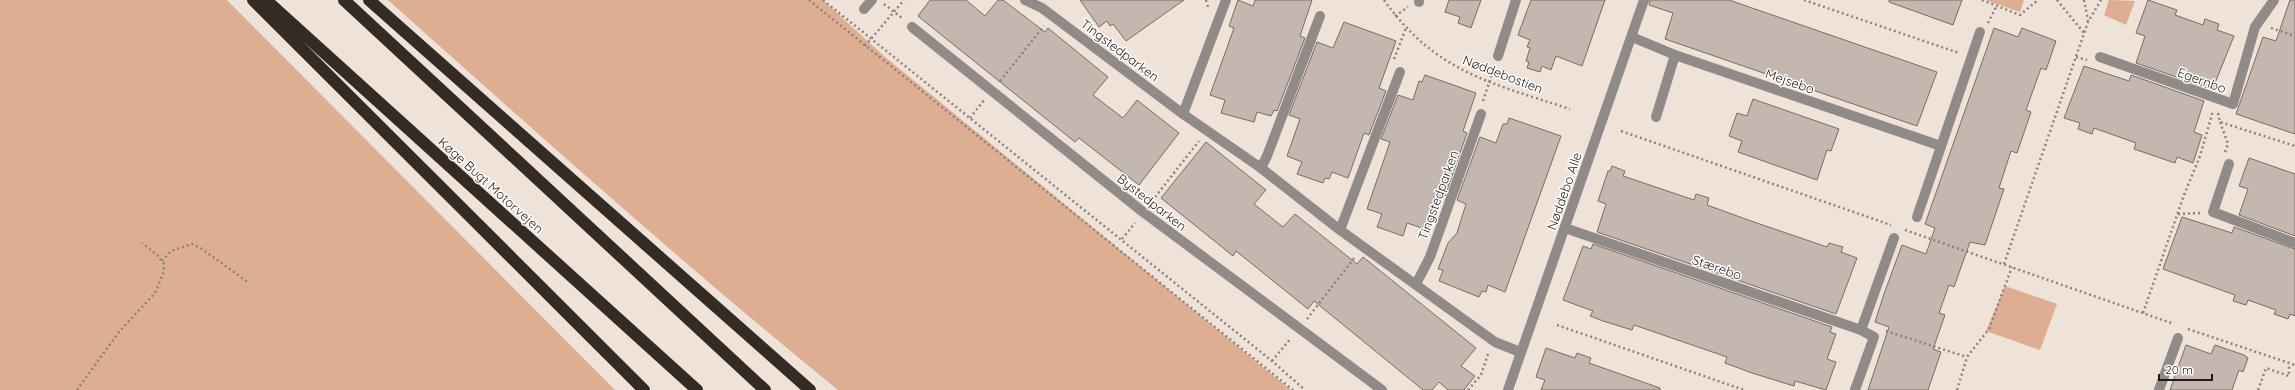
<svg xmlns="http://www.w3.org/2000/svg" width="2295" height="390" font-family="Quicksand,sans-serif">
<rect width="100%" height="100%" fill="#efe2d9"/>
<g fill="#ddae91">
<polygon points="0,0 227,0 615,390 0,390"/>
<path d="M388,0H823L884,56L1291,390H838C684,265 536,132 388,0Z"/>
<polygon points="1985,0 2024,0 2020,12"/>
<polygon points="2109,0 2135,1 2126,25 2104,15"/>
<polygon points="2005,286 2057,304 2040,350 1986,331"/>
</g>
<g fill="#c4b7af" stroke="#786c65">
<polygon points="930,0 966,0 985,16 998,0 1003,0 1045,32 1048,28 1108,77 1093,95 1123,118 1137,100 1179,133 1139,185 1079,138 1075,142 924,21 918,16"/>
<polygon points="1080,0 1184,0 1126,41 1113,24 1110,26 1107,21 1099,27"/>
<polygon points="1238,0 1253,6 1255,0 1312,0 1300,36 1305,38 1277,111 1274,110 1271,116 1257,112 1254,122 1221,113 1225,100 1210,95 1234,28 1229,26"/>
<polygon points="1449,0 1481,0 1471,28 1458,23 1460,17 1445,12"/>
<polygon points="1531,0 1605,0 1582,66 1556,56 1551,70 1542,66 1540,72 1527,68 1529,62 1526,61 1530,48 1527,47 1530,40 1518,35"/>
<polygon points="1650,0 1729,0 1937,72 1917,126 1665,39 1673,13 1649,5"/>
<polygon points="1889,0 1962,0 1953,25 1889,2"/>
<polygon points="2148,0 2177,10 2175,15 2203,25 2205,19 2219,24 2217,30 2234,36 2213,88 2209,86 2208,88 2136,63 2145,36 2136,33"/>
<polygon points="2290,0 2295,0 2295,134 2236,114 2263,37 2276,41"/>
<polygon points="1344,22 1396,41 1379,88 1386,91 1369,135 1364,133 1348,178 1332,172 1329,179 1325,178 1323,183 1297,174 1302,162 1287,156 1300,119 1289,115 1317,42 1333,48"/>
<polygon points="1994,28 2018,37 2022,28 2056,41 2046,70 2041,68 2026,110 2031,112 2017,153 2011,151 1999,188 2004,189 1985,245 1970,242 1954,287 1949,285 1939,313 1945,315 1933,349 1941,352 1928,390 1868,390 1889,327 1875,322 1884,294 1902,245 1926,254 1935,228 1925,224"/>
<polygon points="2084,66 2129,81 2131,75 2204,101 2194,132 2202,135 2193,163 2177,157 2175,163 2134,149 2136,143 2094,128 2092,134 2078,129 2080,123 2064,118"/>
<polygon points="1425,75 1476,93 1463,131 1467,133 1445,196 1441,195 1428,230 1407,223 1403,236 1377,227 1382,214 1367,209 1390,142 1381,139 1398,95 1413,100 1419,81 1422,82"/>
<polygon points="1753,99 1839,129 1831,151 1827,150 1817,180 1738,152 1742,141 1729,136 1737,113 1747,116"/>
<polygon points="1509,118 1561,136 1505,292 1488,285 1486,292 1482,291 1479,297 1439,281 1443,270 1438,269 1448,243 1457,233 1466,204 1457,200 1480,137 1496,143 1503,124 1507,124"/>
<polygon points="1206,142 1266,190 1254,204 1283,227 1295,214 1357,264 1363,257 1476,348 1461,366 1475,376 1464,390 1448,390 1439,382 1432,390 1423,390 1314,301 1308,309 1236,251 1233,256 1161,198"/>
<polygon points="2249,158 2295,174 2295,236 2239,215 2248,189 2239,186"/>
<polygon points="1612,166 1625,171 1623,176 1694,200 1696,194 1709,198 1707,205 1751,221 1827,247 1829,243 1843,247 1841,252 1857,258 1836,314 1597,232 1606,204 1598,201 1608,171 1610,171"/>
<polygon points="2182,217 2232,233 2234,227 2295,249 2295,316 2290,314 2288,319 2274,314 2276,310 2248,300 2246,305 2233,301 2235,295 2163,269"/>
<polygon points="1593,244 1832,327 1830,332 1836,334 1827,359 1836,362 1826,390 1795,381 1794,386 1752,373 1725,363 1727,357 1634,325 1632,330 1603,321 1590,316 1593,311 1563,300 1583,246 1591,249"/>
<polygon points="2186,345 2211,354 2215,345 2244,355 2248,358 2243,372 2239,370 2232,390 2170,390"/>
<polygon points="1546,348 1575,358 1577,353 1591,358 1589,363 1660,388 1660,390 1541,390 1545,380 1536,377"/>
</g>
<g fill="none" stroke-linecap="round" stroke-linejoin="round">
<g stroke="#8c837d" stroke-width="2.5" stroke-dasharray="2 3" stroke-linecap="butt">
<polyline points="809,0 1293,390"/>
<polyline points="823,0 1272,361 1305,390"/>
<polyline points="1206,0 1208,7"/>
<path d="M1384,0C1435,72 1491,83 1570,109"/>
<polyline points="1804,0 1959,53"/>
<polyline points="1982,0 2020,15 2038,0"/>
<polyline points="2057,0 2084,33"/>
<polyline points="2084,0 2088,21"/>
<polyline points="884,4 902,18"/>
<polyline points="1395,16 1408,7"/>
<polyline points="1988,23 1996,7"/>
<polyline points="2271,28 2295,36"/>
<polyline points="865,46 904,0"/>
<polyline points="2076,57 2087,60"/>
<polyline points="1394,59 1406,28"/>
<polyline points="1000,81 1044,26"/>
<polyline points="1483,101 1494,68"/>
<polyline points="2218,113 2220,122 2295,146"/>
<polyline points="970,118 984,100"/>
<polyline points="2220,122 2228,144 2225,152"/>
<polyline points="1621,131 1891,225"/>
<polyline points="1152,201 1199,141"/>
<polyline points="2178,214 2201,213"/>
<polyline points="1905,230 2174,324"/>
<polyline points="1122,239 1135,223"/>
<polyline points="162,261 171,251 192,244 202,249 249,283"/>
<polyline points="2004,264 2088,22 2101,0"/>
<polyline points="2143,313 2184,195 2200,156 2213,111"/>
<polyline points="1307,319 1355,257"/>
<polyline points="1557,325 1744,390"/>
<polyline points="2188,329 2295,365"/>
<polyline points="1886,331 1967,357"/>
<polyline points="1272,361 1291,338"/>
<polyline points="77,390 119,332 155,293 163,274 164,264 157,255 142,243"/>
<polyline points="1468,390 1481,375 1488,354"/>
<polyline points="1957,390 1967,357 1989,329 2012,267"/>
<polyline points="2258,390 2266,368 2289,376 2289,364"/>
</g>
<polyline stroke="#908b88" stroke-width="10" points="1656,117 1675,55"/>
<g stroke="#908b88" stroke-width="10">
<polyline points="1025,0 1042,8 1183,114 1261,168 1340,230 1495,342 1520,352"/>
<polyline points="1419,2 1419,0"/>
<polyline points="864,9 872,0"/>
<polyline points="912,27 1143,212 1382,390"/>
<polyline points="1632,37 1675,55 1941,146"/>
<polyline points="1498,56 1516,0"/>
<polyline points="2100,57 2233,104 2255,27 2274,0"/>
<polyline points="1183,114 1226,0"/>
<polyline points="2229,164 2213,212 2295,243"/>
<polyline points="1261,168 1267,156 1320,16"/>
<polyline points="1917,217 1980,32"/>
<polyline points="1565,228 1861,330 1874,337 1855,390"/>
<polyline points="1340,230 1400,72"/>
<polyline points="1416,284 1430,257 1481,114"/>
<polyline points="1861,330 1894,238"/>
<polyline points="1508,390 1644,0"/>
<polyline points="2159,390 2178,338"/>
</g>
<g stroke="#352b25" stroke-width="12">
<polyline points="253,0 644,390"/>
<polyline points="266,0 697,390"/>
<polyline points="344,0 765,390"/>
<polyline points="369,0 810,390"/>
</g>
</g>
<g text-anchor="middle" stroke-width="3" stroke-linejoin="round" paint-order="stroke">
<g font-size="13" fill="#1f1a17" stroke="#fff">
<text transform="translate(1120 50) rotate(37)" y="5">Tingstedparken</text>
<text transform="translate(1503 74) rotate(21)" y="5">Nøddebostien</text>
<text transform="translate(2202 80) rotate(20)" y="5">Egernbo</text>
<text transform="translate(1790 81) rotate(19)" y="5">Mejsebo</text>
<text transform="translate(491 185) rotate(42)" y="5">Køge Bugt Motorvejen</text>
<text transform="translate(1564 191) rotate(-71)" y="5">Nøddebo Alle</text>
<text transform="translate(1438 195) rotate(-70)" y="5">Tingstedparken</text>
<text transform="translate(1152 202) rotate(38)" y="5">Bystedparken</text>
<text transform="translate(1717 267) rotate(19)" y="5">Stærebo</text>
</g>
</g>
<path d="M2159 374v6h53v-6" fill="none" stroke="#1f1a17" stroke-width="2"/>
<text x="2165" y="374" font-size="12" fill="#1f1a17" stroke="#ffffff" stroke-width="3" paint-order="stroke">20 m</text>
</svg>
